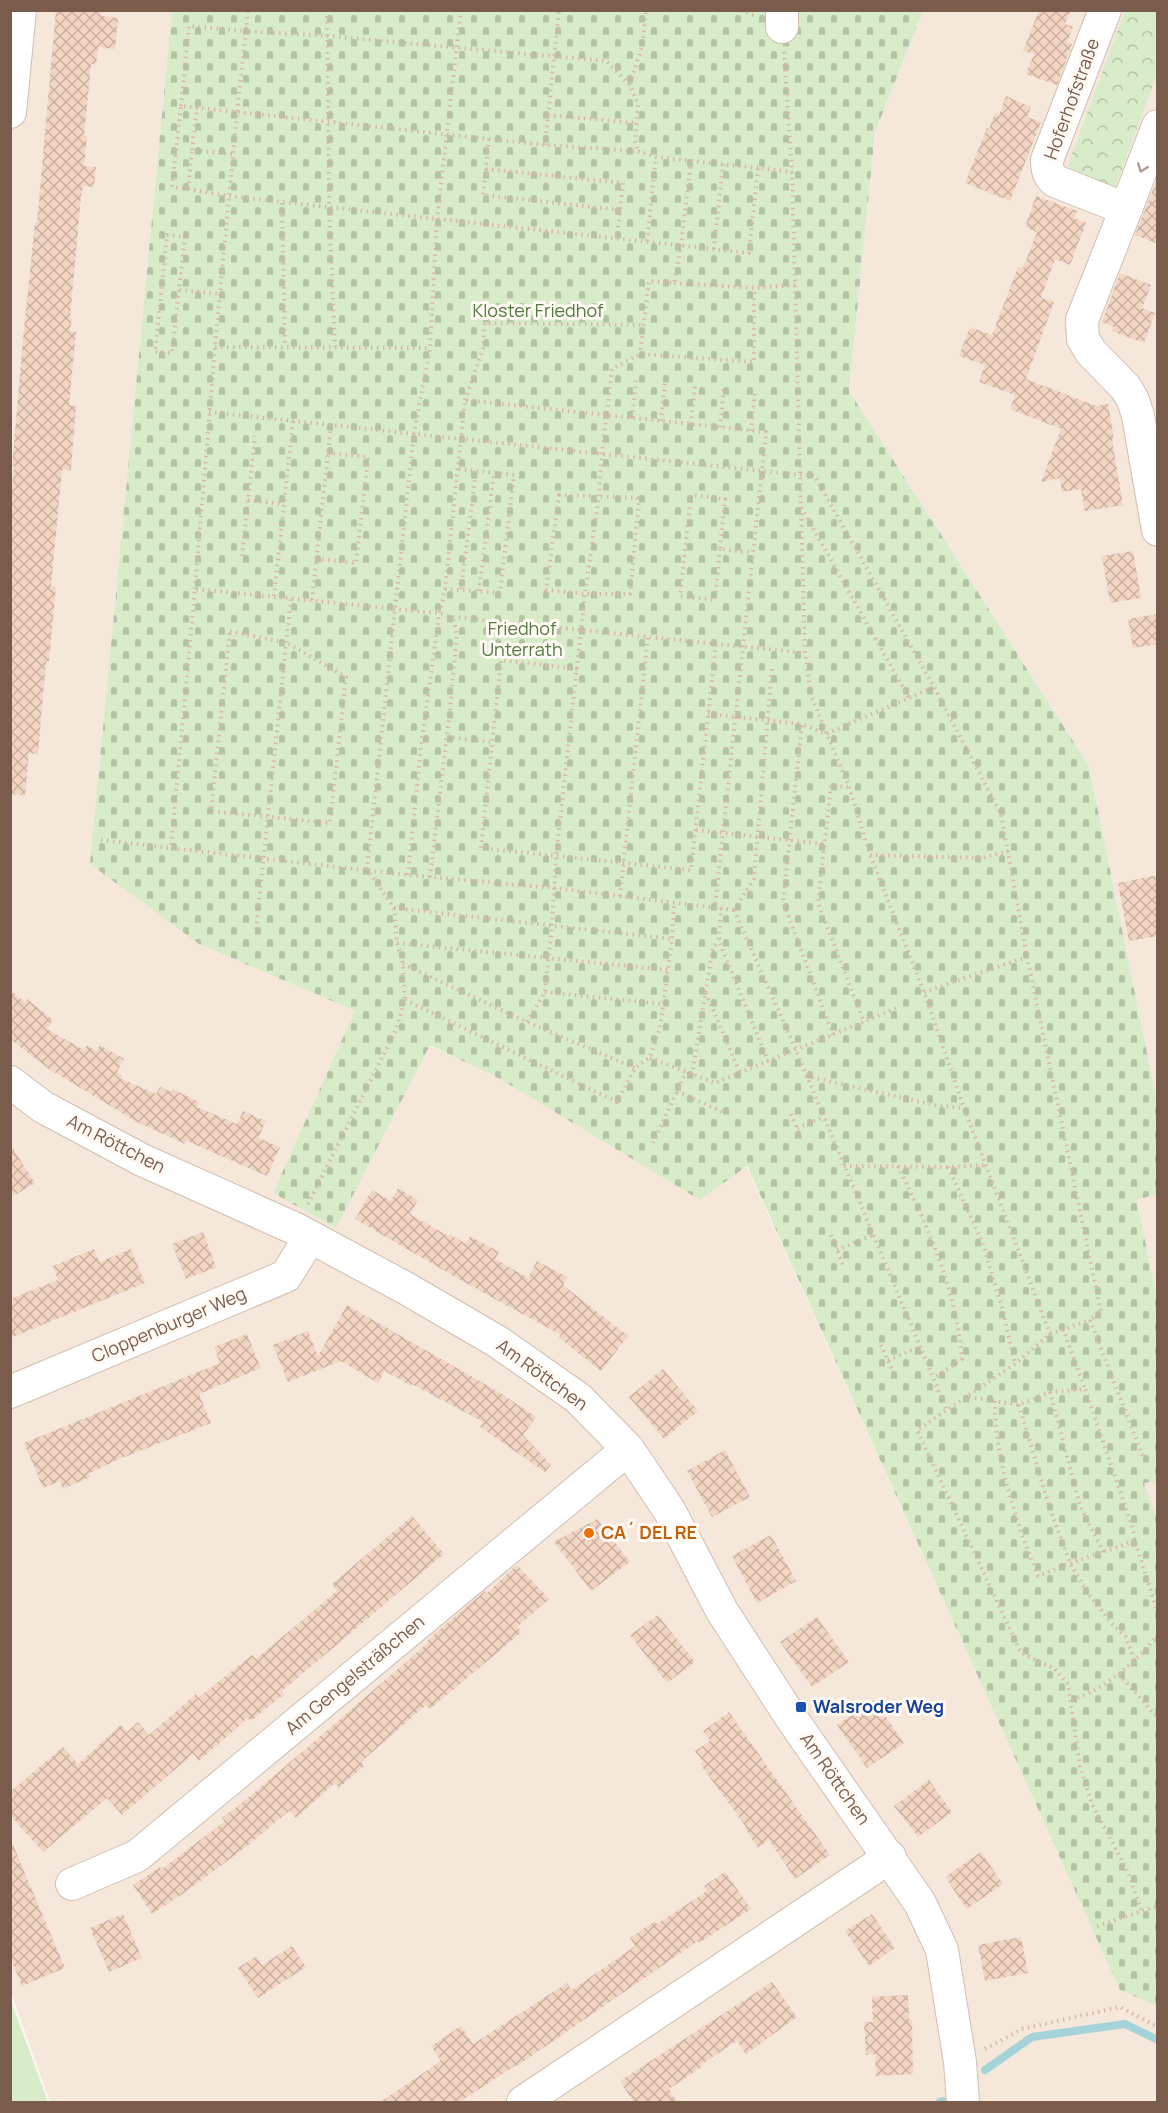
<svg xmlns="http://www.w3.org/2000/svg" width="1168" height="2113" font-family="Manrope,sans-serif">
<defs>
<pattern id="forest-crowns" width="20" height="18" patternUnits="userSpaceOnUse" patternTransform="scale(1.5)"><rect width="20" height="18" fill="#d8ecc9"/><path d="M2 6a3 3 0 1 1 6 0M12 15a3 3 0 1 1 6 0" fill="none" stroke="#b4c2a5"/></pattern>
<pattern id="cemetery-stones" width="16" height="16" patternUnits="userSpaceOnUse" patternTransform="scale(1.5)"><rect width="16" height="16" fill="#d8ecc9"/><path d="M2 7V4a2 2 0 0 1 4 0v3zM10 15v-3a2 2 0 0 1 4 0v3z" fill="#b4c2a5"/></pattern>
<pattern id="building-cross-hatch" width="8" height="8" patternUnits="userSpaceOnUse" patternTransform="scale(1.5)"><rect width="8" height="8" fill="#f3d5c3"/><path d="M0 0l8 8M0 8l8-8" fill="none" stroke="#cab0a1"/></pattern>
</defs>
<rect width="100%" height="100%" fill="#fdf6ec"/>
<g fill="#f5e8da">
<polygon points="11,11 172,11 91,864 199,944 356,1011 273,1193 335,1227 429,1045 502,1080 746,1166 1120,1989 1157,2006 1157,2102 50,2102 11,1992"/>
<polygon points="923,11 1157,11 1157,1102 1089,766 849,391 875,132"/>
<polygon points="1157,1194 1157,1305 1137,1200"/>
<polygon points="1157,1481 1157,1521 1144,1482"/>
</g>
<polygon fill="url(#forest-crowns)" points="1125,11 1157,11 1157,74 1115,188 1066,170"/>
<polygon fill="url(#cemetery-stones)" points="172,11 923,11 875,132 849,391 1089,766 1157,1102 1157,1194 1137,1200 1158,1305 1157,1481 1144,1483 1158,1521 1157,2006 1120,1990 747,1166 700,1200 502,1080 430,1045 336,1228 273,1193 355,1011 199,944 90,864"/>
<polygon fill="#d8ecc9" points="10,2001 11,2001 48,2102 11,2102"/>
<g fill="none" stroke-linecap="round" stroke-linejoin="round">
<g stroke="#a5d3da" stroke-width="8">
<polyline points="985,2070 1032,2037 1125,2024 1158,2040"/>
<polyline points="940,2102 943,2101"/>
</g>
</g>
<g fill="url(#building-cross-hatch)">
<polygon points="56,10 101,10 101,16 118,18 115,49 98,47 96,64 91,64 84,136 87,136 84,166 96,167 94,187 83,186 81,197 70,318 72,318 70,331 76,332 69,405 76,406 71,470 62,470 51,586 56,587 49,661 46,661 38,754 29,753 25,795 10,794 10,506 14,466 12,466 24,329 35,223 37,223"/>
<polygon points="1039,10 1071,10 1065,24 1073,27 1067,42 1072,44 1057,85 1026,74 1034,54 1023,51"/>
<polygon points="1006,96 1031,107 1027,117 1041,122 1010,201 965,183 987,128 989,129 995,113 999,115"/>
<polygon points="1157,180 1158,180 1158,244 1135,235"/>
<polygon points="1036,196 1077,211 1074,218 1086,223 1070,265 1055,259 1041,298 1054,302 1026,379 1096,406 1108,404 1114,439 1112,439 1123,505 1085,511 1081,489 1062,492 1060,478 1041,482 1061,429 1010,409 1015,395 979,382 985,365 959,356 970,327 992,335 1018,267 1023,268 1037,232 1025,227"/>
<polygon points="1120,273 1151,285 1142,308 1155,313 1144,343 1112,331 1114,327 1102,322"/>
<polygon points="1133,551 1141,598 1110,603 1102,556"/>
<polygon points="1158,614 1158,644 1133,648 1128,619"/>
<polygon points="1158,875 1158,936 1129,941 1118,883"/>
<polygon points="10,990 25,1002 27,999 53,1020 47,1029 84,1050 87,1045 96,1051 100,1045 124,1059 117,1072 122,1075 120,1078 156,1094 160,1087 171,1092 172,1089 199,1102 197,1107 237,1124 243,1111 266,1121 258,1138 280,1147 267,1176 187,1141 185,1144 137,1122 49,1069 10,1039"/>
<polygon points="10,1144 35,1183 10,1198"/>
<polygon points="398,1188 418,1200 410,1214 448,1236 449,1234 466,1244 470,1236 499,1252 495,1259 528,1278 537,1261 567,1277 563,1285 628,1336 601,1371 559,1338 561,1335 462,1281 355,1219 372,1190 391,1201"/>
<polygon points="203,1232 216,1267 186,1279 172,1244"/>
<polygon points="94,1249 100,1262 131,1249 145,1283 10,1338 10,1299 58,1280 53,1266"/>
<polygon points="347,1305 502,1394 536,1417 523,1435 551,1465 545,1472 480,1427 483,1422 412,1384 411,1386 385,1371 378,1383 341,1361 288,1382 273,1345 308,1331 318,1356"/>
<polygon points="247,1334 261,1368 199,1394 211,1423 117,1460 88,1474 90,1477 63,1489 60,1481 43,1488 24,1443 220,1363 214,1347"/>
<polygon points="663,1369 698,1411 664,1439 629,1397"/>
<polygon points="725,1450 750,1497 712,1517 687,1471"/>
<polygon points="412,1516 444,1554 282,1691 284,1694 251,1721 248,1718 199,1761 193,1754 122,1815 107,1798 43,1852 10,1815 10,1792 63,1747 78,1764 121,1725 127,1732 138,1722 149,1735 196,1694 198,1698 252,1655 256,1659 337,1591 332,1584"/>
<polygon points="597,1519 630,1562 591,1591 554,1542"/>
<polygon points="771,1535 796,1581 757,1603 732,1556"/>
<polygon points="517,1565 549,1599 517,1627 522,1632 430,1709 426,1705 361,1762 364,1766 339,1788 335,1783 296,1818 289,1811 246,1847 184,1893 152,1914 133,1885 160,1867 162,1869 225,1821 222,1818 248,1798 331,1727 429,1642 427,1641 438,1631 485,1591 487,1593"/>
<polygon points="658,1615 695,1662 667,1683 630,1635"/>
<polygon points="817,1617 849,1662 812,1687 780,1642"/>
<polygon points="874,1700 904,1743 867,1768 837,1725"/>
<polygon points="729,1712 830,1855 795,1879 769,1840 758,1848 745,1828 746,1827 700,1764 703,1762 695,1751 710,1741 703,1731"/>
<polygon points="929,1780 952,1812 918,1837 894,1806"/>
<polygon points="10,1838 65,1968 22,1986 10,1957"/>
<polygon points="981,1852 1003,1884 967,1909 945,1877"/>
<polygon points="725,1872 751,1909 699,1943 698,1941 517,2066 516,2065 458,2103 379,2103 441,2061 431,2046 461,2026 473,2044 567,1983 572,1990 635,1946 630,1938 655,1921 657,1924 707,1891 704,1886"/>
<polygon points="123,1914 142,1958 109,1972 90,1928"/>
<polygon points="872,1914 895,1948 869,1966 845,1931"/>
<polygon points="1021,1937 1028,1973 985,1981 978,1945"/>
<polygon points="292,1946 306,1967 258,1998 238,1968 256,1956 262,1965"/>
<polygon points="772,1982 797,2017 746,2054 737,2041 702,2064 703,2066 669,2089 678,2103 634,2103 620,2081"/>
<polygon points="908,1995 909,2020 912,2020 913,2074 876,2076 875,2054 866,2055 864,2022 873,2022 872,1997"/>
</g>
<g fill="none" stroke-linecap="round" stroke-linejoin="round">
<defs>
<g id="minor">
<polyline points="782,10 782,27"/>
<path d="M1105,10L1047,160C1047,169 1048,175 1055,181L1126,209L1082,320L1083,339L1091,352L1126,388L1133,400L1138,416L1158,530"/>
<polyline points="10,112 20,10"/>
<polyline points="1126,209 1158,126"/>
<polyline points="10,1082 43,1107 142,1160 296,1229 409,1290 498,1342 578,1398 628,1449 669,1510 722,1611 792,1719 920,1903 942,1950 960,2062 963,2102"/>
<polyline points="10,1392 286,1276 310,1237"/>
<polyline points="72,1884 137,1856 628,1449"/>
<polyline points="523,2102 890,1857"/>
</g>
</defs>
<use href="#minor" stroke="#d1beb0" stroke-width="34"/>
<g stroke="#d9b8a5" stroke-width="4" stroke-dasharray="1.5 4.5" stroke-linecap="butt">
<polyline points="327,10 329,207 335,347"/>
<polyline points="741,10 755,16"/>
<polyline points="784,52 792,172 801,507 909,698"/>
<polyline points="630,84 643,43 646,10"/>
<polyline points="181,106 189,26 246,31 248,10"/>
<polyline points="548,115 635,123"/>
<polyline points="489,139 483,195 620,210 617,238"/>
<polyline points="545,145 559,10"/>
<polyline points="192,150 197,107"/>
<polyline points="232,154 192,150 188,189 172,187 181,106 237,112 246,31 328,36 606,61 630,85 638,104 635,141 638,151"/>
<polyline points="691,161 758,168"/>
<polyline points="486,169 623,183 620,210"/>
<polyline points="188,189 228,196 749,253 758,168 792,172"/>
<polyline points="282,203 285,346"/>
<polyline points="647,241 656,157"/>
<polyline points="714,249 723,164"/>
<polyline points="674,283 754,288 795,285"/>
<polyline points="179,290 172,353 155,352 167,235 185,237 179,290 220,294"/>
<polyline points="215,347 430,348"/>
<polyline points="465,400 483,348 485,323 644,325"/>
<polyline points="209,412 331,425"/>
<polyline points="632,418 636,380"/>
<polyline points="661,421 665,382"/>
<polyline points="691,424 695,385"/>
<polyline points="720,427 724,388"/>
<polyline points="751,431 755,391"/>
<polygon points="559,495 637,498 639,501 630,594 585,594 546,590"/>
<polyline points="248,500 283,504"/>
<polyline points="801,507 805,653 811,696 849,787 870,855 924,992 964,1108 1050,1334"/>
<polyline points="720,549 715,600 680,596 691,495 725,499 720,549 753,553"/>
<polyline points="242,556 255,436"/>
<polyline points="316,559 356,563 368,457 328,453"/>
<polyline points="195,589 215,347 237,112 545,145 638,151 656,157 691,161 681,245 674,283 649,281 640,354"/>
<polyline points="445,589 500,593 514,475 458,469"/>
<polyline points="461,589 476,471"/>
<polyline points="479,591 494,473"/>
<polyline points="274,596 293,421"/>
<polyline points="312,600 331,425 800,475 814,475 934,687 1001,814 1027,957 1101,1312 1090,1320"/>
<polygon points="230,631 287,643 346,677 330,823 211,811"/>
<polyline points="577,669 501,660 481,848 691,870 716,643"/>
<polyline points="708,714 802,724"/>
<polyline points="447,737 492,742"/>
<polyline points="848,787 831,785 818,903 864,1022"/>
<polyline points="696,830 824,844"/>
<polyline points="101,840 171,848"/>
<polyline points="870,855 982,858 1008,851"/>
<polyline points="408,875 421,746 439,616 445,589 465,400 766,432 715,907"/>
<polyline points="430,877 450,709 457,634 453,617"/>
<polyline points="620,896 648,636"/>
<polyline points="394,908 672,939"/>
<polyline points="721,908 719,941 768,1061"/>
<polyline points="734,910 554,888 408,875 171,848 195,589 436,613 453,617 805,653"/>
<polyline points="734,910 796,1050 947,1411"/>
<polyline points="734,910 754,879 772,667"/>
<polyline points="256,929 291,598"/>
<polyline points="397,943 668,970"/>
<polyline points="403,964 527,1022 635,1068"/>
<polyline points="545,992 663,1004"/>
<polyline points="924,992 1027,957"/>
<polyline points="706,993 740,1073"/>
<polyline points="405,1000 617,1102 635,1068 650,1057 660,1028 672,939 674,903"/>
<polyline points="527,1022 545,992 552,925 556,857 585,594 599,495 602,453 612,369 640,354 754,362 754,288"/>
<polyline points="833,1035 783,901 802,724 826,734 934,687"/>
<polyline points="650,1058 715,1083 897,1008"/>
<polyline points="692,1075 713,947 719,941"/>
<polyline points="806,1076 934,1105 964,1108"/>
<polyline points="677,1091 723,1112"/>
<polyline points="791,1114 802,1142"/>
<polyline points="797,1128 824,1117"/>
<polyline points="653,1143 686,1072"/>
<polyline points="844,1166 948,1167 987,1165"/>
<path d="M898,1166C929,1231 956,1287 962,1359L933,1379"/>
<polyline points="948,1167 982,1242 1002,1307 1015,1364"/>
<polyline points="308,1204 395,1032 405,1000 403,964 397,943 394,908 367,869 414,433 430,348 437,219 461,10"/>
<polyline points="831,1235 843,1265"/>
<polyline points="837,1250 873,1235"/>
<polyline points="1063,1329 1085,1389"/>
<polyline points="881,1345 894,1374"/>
<polyline points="888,1360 920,1347"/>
<polyline points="1050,1392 1080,1506 1104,1553"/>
<polyline points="969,1397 1019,1405 1050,1392 1085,1389 1132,1526 1135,1541 1158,1614"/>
<path d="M995,1401C995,1461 1016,1521 1038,1576L1070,1563L1135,1541"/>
<polyline points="1019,1405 1049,1506 1070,1563 1087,1592 1112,1624 1126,1637 1134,1660"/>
<polyline points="1119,1674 1142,1653 1158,1635"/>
<polyline points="1072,1700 1097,1689 1119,1674 1158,1718"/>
<polyline points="1141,1910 1128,1872 1092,1804 1080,1767 1068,1684 1055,1669 1021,1653 917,1430 1015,1364 1050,1334 1090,1320 1143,1457"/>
<polyline points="1097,1926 1158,1906"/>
<polyline points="985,2049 1022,2029 1120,2007 1158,2027"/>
</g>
<use href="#minor" stroke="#fff" stroke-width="32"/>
</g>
<defs><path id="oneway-chevron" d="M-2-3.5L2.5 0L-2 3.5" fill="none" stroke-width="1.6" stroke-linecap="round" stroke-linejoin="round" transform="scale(1.5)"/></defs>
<use stroke="#af9d94" href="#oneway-chevron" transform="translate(1142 168) rotate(111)"/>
<circle fill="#e8710a" stroke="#fffaf3" stroke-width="2" cx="589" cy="1533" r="6"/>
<rect fill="#1a4fb4" stroke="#fffaf3" stroke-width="2" x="795" y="1701" width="12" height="12" rx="3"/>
<g text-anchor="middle" stroke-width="6" stroke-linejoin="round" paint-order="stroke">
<g font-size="18" fill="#7a5c4d" stroke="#fffaf3">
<text transform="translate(1072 99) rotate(-70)" y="6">Hoferhofstraße</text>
<text transform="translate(116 1144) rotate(27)" y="6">Am Röttchen</text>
<text transform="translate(169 1325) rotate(-23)" y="6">Cloppenburger Weg</text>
<text transform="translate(542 1375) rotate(36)" y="6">Am Röttchen</text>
<text transform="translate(355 1675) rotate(-40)" y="6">Am Gengelsträßchen</text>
<text transform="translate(835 1779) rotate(55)" y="6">Am Röttchen</text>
</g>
<g font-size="18" fill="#537a41" stroke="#fffaf3">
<text x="538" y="317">Kloster Friedhof</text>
<text x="522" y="635">Friedhof<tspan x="522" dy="21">Unterrath</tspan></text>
</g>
<g font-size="18" font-weight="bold" fill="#c56008" stroke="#fffaf3" text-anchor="start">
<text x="601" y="1539">CA´ DEL RE</text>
</g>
<g font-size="18" font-weight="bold" fill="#164399" stroke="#fffaf3" text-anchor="start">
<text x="813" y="1713">Walsroder Weg</text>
</g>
</g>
<rect width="1168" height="2113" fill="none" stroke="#7a5c4d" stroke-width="24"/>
</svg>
